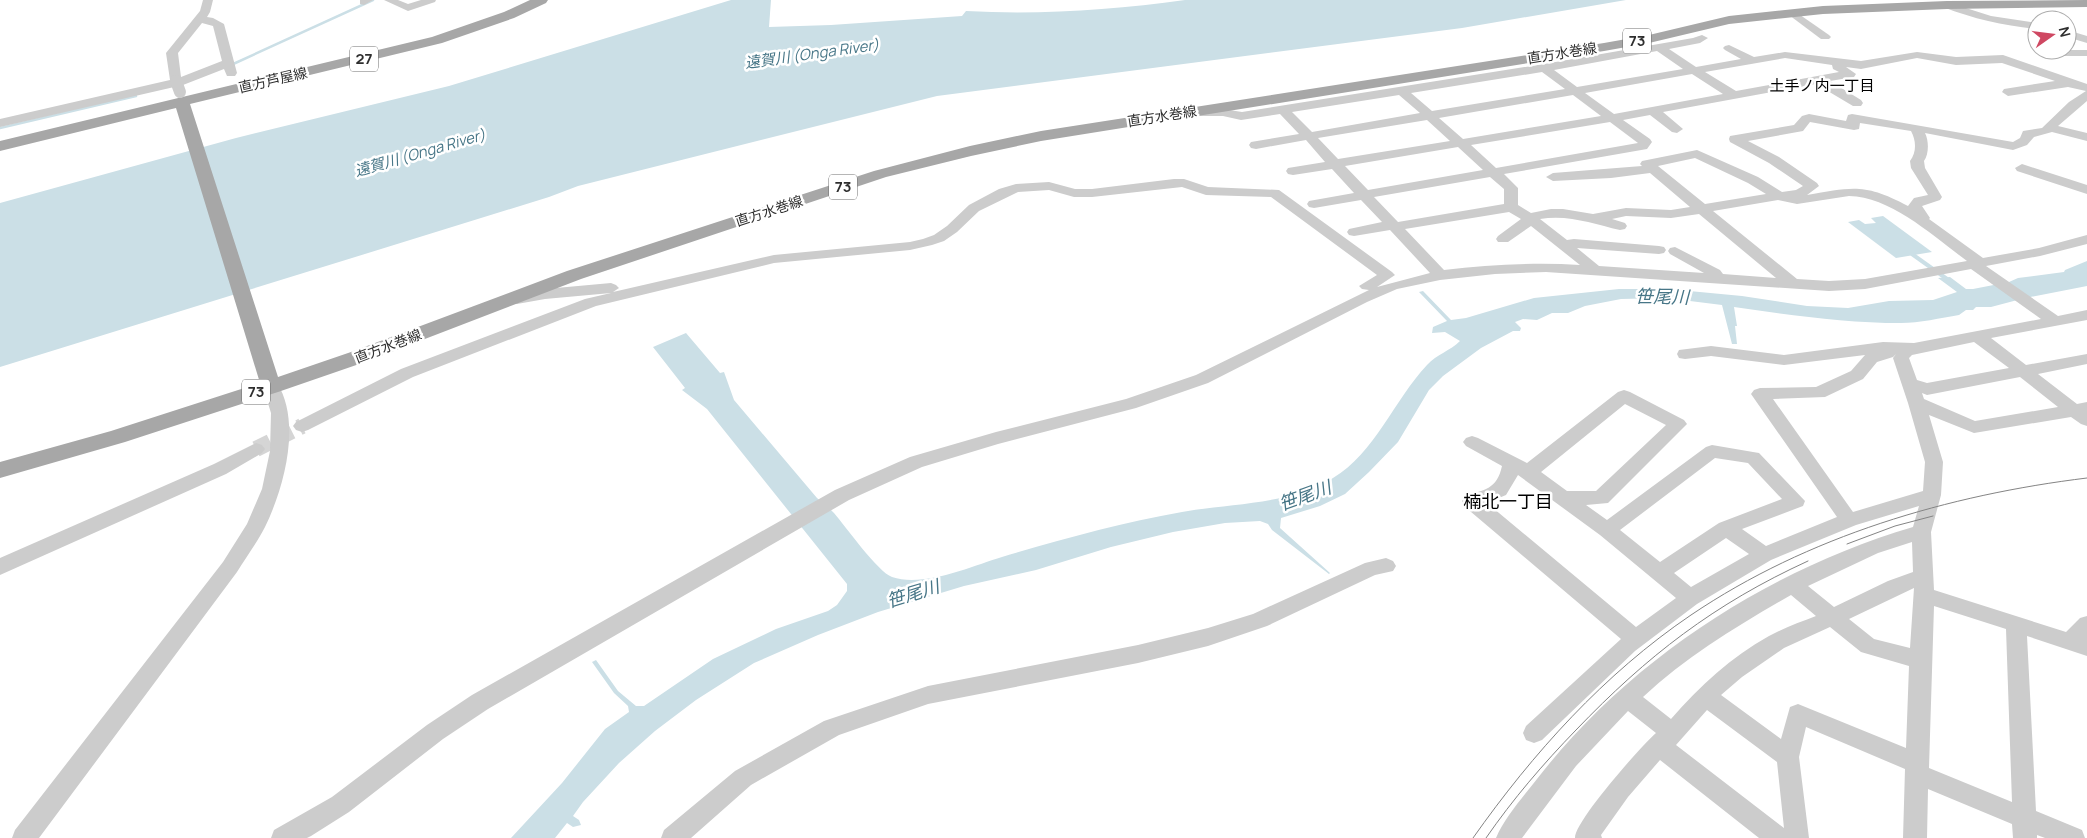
<svg xmlns="http://www.w3.org/2000/svg" width="2087" height="838" font-family="Manrope,'Noto Sans JP',sans-serif">
<rect width="100%" height="100%" fill="#fff"/>
<g fill="#cbdfe6">
<path d="M731,0H771L769,27L831,25L962,16L966,11C1039,15 1113,10 1185,0H1626L1462,28L937,96L578,186L549,197L0,367V203L236,138L449,86Z"/>
<polygon points="1883,216 1932,252 1896,258 1848,222 1859,220 1865,224 1876,223 1871,218"/>
<path d="M2087,261V286L2025,298L1991,307H1976L1973,310H1966L1959,315C1941,318 1919,323 1901,323C1846,323 1790,315 1734,307L1737,326H1735L1737,344H1732L1722,305L1666,298L1621,299L1585,306L1568,313H1552L1537,320L1523,319L1515,322L1521,328L1520,331H1513L1481,348L1443,376L1429,390L1398,442L1369,472L1345,494L1320,506L1281,518L1280,528L1330,573L1329,574L1272,530L1268,524L1260,521L1225,523L1173,532L1111,547L1036,570L964,586L878,612L818,635L754,663L696,700L655,731L619,763L583,802L573,816L579,820L581,825L573,827L567,823L555,838H511L562,783L605,729L629,712L628,706L614,693L592,662L596,660L618,691L636,706H644L713,659L776,629L828,611L837,605L847,591V584L707,409L682,390L685,388L653,347L686,333L720,373L724,372L734,400L817,498C823,503 829,508 834,513C846,527 878,572 892,577C923,588 972,566 1002,557C1062,539 1121,523 1182,512C1232,503 1289,505 1333,478C1375,453 1394,400 1427,365C1437,354 1450,351 1460,341L1445,332L1432,333L1433,327L1447,321L1419,292L1423,291L1451,320L1466,318L1534,298L1619,289H1668L1742,296L1807,306L1848,308L1889,301L1933,300L1957,292L1938,278L1950,277L1966,289H1973L2009,282L2018,278L2064,272L2065,270Z"/>
</g>
<g fill="none" stroke-linecap="round" stroke-linejoin="round">
<g stroke="#cbdfe6" stroke-width="2.5">
<polyline points="231,65 373,0"/>
<polyline points="0,128 136,96"/>
</g>
<polyline stroke="#cbdfe6" stroke-width="4" points="1912,254 1947,279"/>
<polyline stroke="#d5d5d5" stroke-width="16" stroke-dasharray="16 8" stroke-linecap="butt" points="256,449 302,426"/>
<g fill="#ccc" fill-rule="evenodd">
<path d="M203,0H213L210,12L207,17L213,18L224,24L237,73L235,76H227L224,69L183,85L0,127V119L170,80L166,53L200,11ZM202,23L213,26L222,61L181,77L178,53Z"/>
<polygon points="360,0 373,0 364,5 360,4"/>
<polygon points="384,0 398,0 408,4 421,0 436,0 435,2 408,11"/>
<path d="M1947,2L1991,16L2037,23V29C2005,26 1974,19 1943,7L1942,5Z"/>
<polygon points="1793,10 1829,35 1831,37 1829,39 1821,39 1789,15 1788,13"/>
<polygon points="2067,30 2087,36 2087,43 2067,37"/>
<path d="M1702,35L1708,38L1700,43L1669,49L1696,67L1741,59L1725,50L1723,48L1725,46L1729,45L1754,57L1785,52L1861,61L1917,52L1956,57L2003,55L2087,84V101L2058,126L2087,133V141L2052,132L2034,137L2027,145L2013,150L1925,133C1929,141 1929,154 1924,161L1925,168L1942,197L1940,200L1922,206L1930,218L1929,219L1983,258L2039,248L2087,235V244L2040,256L1986,266L2058,316L2087,310V320L1991,338L2026,365L2087,354V364L2038,374L2077,404L2087,402V426L2081,424L2071,417L1974,433L1929,415L1943,462L1941,495L1931,532L1934,590L2066,632L2080,618L2087,616V656L2027,636L2036,811L2082,830L2085,838H2045L2037,835V838H2013L2012,824L1928,789L1927,838H1903L1905,769L1806,727L1799,757L1809,838H1759L1660,760L1628,797L1601,835L1602,838H1575C1574,822 1641,746 1656,733L1628,711L1576,766L1522,838H1496C1505,817 1523,797 1537,779C1630,659 1768,570 1913,527L1919,506L1856,525L1771,560L1697,604L1635,651L1542,740L1534,743L1526,740L1523,733L1526,726L1621,639L1464,506L1462,501L1464,496C1485,490 1497,489 1502,466L1466,446L1463,442L1466,438L1472,436L1478,438L1527,463L1618,392L1624,390L1630,392L1684,420L1687,424L1608,503L1586,505L1607,520L1706,447L1712,445L1753,452L1759,453L1805,501L1803,506L1742,529L1766,546L1837,517L1751,394L1754,390L1760,388L1816,387L1851,371L1865,355L1784,365L1711,356L1685,359L1679,358L1677,354L1679,350L1711,346L1784,355L1883,342L1914,343L2041,319L1971,269L1865,289L1829,291L1546,272L1495,274L1440,280L1397,289L1367,302L1208,383L1136,408L998,444L922,467L849,500L488,709L443,739L349,812L311,836L307,838H271L274,830L332,797L427,725L472,695L835,490L910,457L996,432L1126,399L1196,375L1369,290L1362,289L1359,286L1377,275L1271,197L1206,195L1182,187L1092,197H1074L1049,190L1018,192L979,211L957,232L944,241L932,245L910,250L774,263L596,306L413,377L308,430L302,432L296,430L293,426L296,422L401,369L585,299L611,293L545,299L517,304L511,302L509,299L511,296L545,289L611,283L616,285L619,288L613,292L774,255L910,242L923,239L934,235L947,226L969,205L999,189L1016,184L1049,182L1075,189H1092L1174,179H1184L1208,187L1279,190L1392,272L1395,275L1377,287L1430,273L1390,230L1354,236L1349,235L1347,232L1349,229L1382,222L1361,200L1314,208L1309,207L1307,204L1309,201L1354,193L1332,169L1293,175L1288,174L1286,171L1288,168L1325,162L1306,140L1256,149L1251,148L1249,145L1251,142L1299,134L1280,114L1241,120L1223,116H1189L1185,115L1183,112L1185,109H1223L1242,112L1544,64L1693,38ZM1657,51L1683,69L1577,87L1554,70ZM1785,58L1832,65L1833,69L1839,72L1736,91L1705,72ZM1917,58L1956,65L2002,63L2055,81L2004,89L2002,92L2008,96L2068,87L2086,91L2069,102L2042,128L2023,131L2020,138L2013,142L1852,114L1848,115L1846,121L1809,114L1802,116L1794,125L1730,136L1729,139L1730,142L1769,163L1803,186L1796,190L1782,192L1758,177L1697,150L1642,161L1640,164L1642,166L1553,173L1546,177L1553,181L1611,178L1650,173L1690,207L1671,210L1626,208L1593,214L1563,209H1551L1531,213L1518,205V188L1504,174L1647,149L1652,142L1650,139L1623,120L1650,115L1672,132L1677,133L1683,129L1663,112L1816,84L1853,106H1861L1863,103L1861,100L1830,81L1854,77L1856,74L1846,67L1861,69ZM1542,72L1565,89L1432,111L1411,93ZM1692,74L1723,94L1614,114L1585,93ZM1399,95L1420,113L1312,132L1292,112ZM1573,95L1601,116L1463,139L1439,118ZM1427,120L1450,141L1338,159L1318,138ZM1610,122L1638,143L1496,168L1471,145ZM1810,122L1854,130L1859,129L1860,123L1911,131C1916,140 1917,152 1910,161L1911,168L1928,195L1914,198L1908,206C1865,183 1853,187 1807,195L1819,186L1817,183L1779,157L1748,141L1803,131ZM1458,147L1483,170L1368,190L1345,166ZM1695,158L1748,183L1766,194L1705,204L1658,166ZM1490,177L1504,189V204L1398,222L1374,197ZM1849,196C1892,197 1934,237 1967,261L1865,279L1829,281L1797,279L1713,211L1778,200L1797,204ZM1509,212L1521,219L1498,236L1496,239L1498,242H1508L1531,226L1580,265C1534,262 1489,265 1444,270L1405,229ZM1699,214L1776,278L1723,274L1720,270L1675,247L1670,248L1668,251L1670,254L1704,273L1599,266L1577,248L1659,254L1664,253L1666,250L1664,247L1659,246L1574,239L1567,240L1540,219C1568,214 1594,224 1620,230L1625,229L1627,226L1625,223L1612,219L1626,216L1671,218ZM1974,342L2009,368L1927,383L1917,380L1909,358L1912,355ZM1896,354L1893,358L1908,403L1925,462L1923,491L1853,512L1773,399L1825,397L1863,379L1877,362L1893,357ZM2020,377L2058,407L1975,421L1924,399L1922,393L1927,395ZM1625,404L1666,425L1596,491H1567L1541,472ZM1715,458L1748,463L1782,499L1719,523L1660,562L1620,530ZM1518,475L1600,535L1676,598L1636,627L1487,503L1506,495ZM1726,538L1749,554L1691,587L1674,573ZM1912,542L1913,572L1888,581L1834,607L1808,586L1878,553ZM1914,588L1910,648L1874,639L1849,619ZM1791,595L1816,616C1800,622 1784,628 1769,636C1731,657 1700,686 1671,719L1643,697C1687,656 1739,625 1791,595ZM1934,606L2006,629L2012,802L1929,768ZM1830,627L1861,652L1909,666L1906,748L1798,704L1790,707L1781,739L1721,695L1742,677L1784,648ZM1707,710L1777,762L1784,828L1676,745Z"/>
<polygon points="2067,50 2087,50 2087,56 2062,56 2056,53 2058,51"/>
<polygon points="2022,164 2087,185 2087,194 2017,171 2015,168"/>
<path d="M271,381L277,383C302,422 284,488 265,527C257,543 246,557 237,572L39,838H12L15,830L223,562L247,524L262,489L270,451L271,413L263,387L265,383Z"/>
<polygon points="256,443 262,445 265,449 262,453 226,474 0,575 0,558 214,464"/>
<polygon points="1386,558 1393,561 1396,566 1393,571 1375,575 1267,626 1208,646 1138,663 928,704 839,735 751,785 691,838 661,838 664,830 735,771 824,721 928,686 1138,645 1208,628 1253,614 1365,563"/>
</g>
<polygon fill="#a7a7a7" fill-rule="evenodd" points="530,0 548,0 546,3 514,18 442,43 190,104 278,377 351,352 567,271 874,171 970,146 1041,131 1604,43 1649,35 1729,16 1823,6 1947,1 2087,0 2087,7 1947,9 1823,14 1729,24 1649,43 1604,51 1041,141 971,156 886,177 581,279 365,362 278,392 125,442 0,478 0,462 111,431 260,383 176,108 0,151 0,141 432,37 504,12"/>
<g stroke="#848484" stroke-width="1">
<polyline points="1847,544 1895,526 1933,516"/>
<path d="M1473,838C1533,753 1604,674 1691,615C1808,536 1948,495 2087,478"/>
<path d="M1486,838C1513,799 1543,764 1576,730C1647,656 1714,604 1808,561"/>
</g>
<polyline stroke="#ccc" stroke-width="12" points="176,81 180,92"/>
</g>
<g text-anchor="middle" stroke-width="5" stroke-linejoin="round" paint-order="stroke">
<g font-size="14" fill="#2f2f2f" stroke="#fff">
<text transform="translate(1562 53) rotate(-9)" y="5">直方水巻線</text>
<text transform="translate(273 80) rotate(-13)" y="5">直方芦屋線</text>
<text transform="translate(1162 116) rotate(-9)" y="5">直方水巻線</text>
<text transform="translate(769 211) rotate(-18)" y="5">直方水巻線</text>
<text transform="translate(388 346) rotate(-21)" y="5">直方水巻線</text>
</g>
<g fill="#fff" stroke="#6d6d6d" stroke-width="1">
<rect x="1623" y="28.5" width="28" height="25" rx="4"/>
<rect x="350" y="46.5" width="28" height="25" rx="4"/>
<rect x="829" y="174.5" width="28" height="25" rx="4"/>
<rect x="242" y="379.5" width="28" height="25" rx="4"/>
</g>
<g font-size="15" font-weight="bold" fill="#2f2f2f">
<text x="1637" y="46">73</text>
<text x="364" y="64">27</text>
<text x="843" y="192">73</text>
<text x="256" y="397">73</text>
</g>
<g font-size="15" font-style="italic" fill="#477687" stroke="#fff">
<text transform="translate(812 54) rotate(-8)" y="5">遠賀川 (Onga River)</text>
<text transform="translate(420 153) rotate(-16)" y="5">遠賀川 (Onga River)</text>
</g>
<g font-size="15" fill="#000" stroke="#fff">
<text x="1822" y="91">土手ノ内一丁目</text>
</g>
<g font-size="18" font-style="italic" fill="#477687" stroke="#fff">
<text transform="translate(1662 297) rotate(1)" y="6">笹尾川</text>
<text transform="translate(1305 496) rotate(-20)" y="6">笹尾川</text>
<text transform="translate(913 594) rotate(-17)" y="6">笹尾川</text>
</g>
<g font-size="18" fill="#000" stroke="#fff">
<text x="1508" y="508">楠北一丁目</text>
</g>
</g>
<g transform="translate(2052 35) rotate(76)"><circle r="24" fill="#ffffff" stroke="#acacac"/>
<path d="M0-4L9 19L0 12L-9 19Z" fill="#cf4862"/>
<text y="-8" font-size="14" font-weight="bold" text-anchor="middle" fill="#2f2f2f">N</text>
</g>
</svg>
